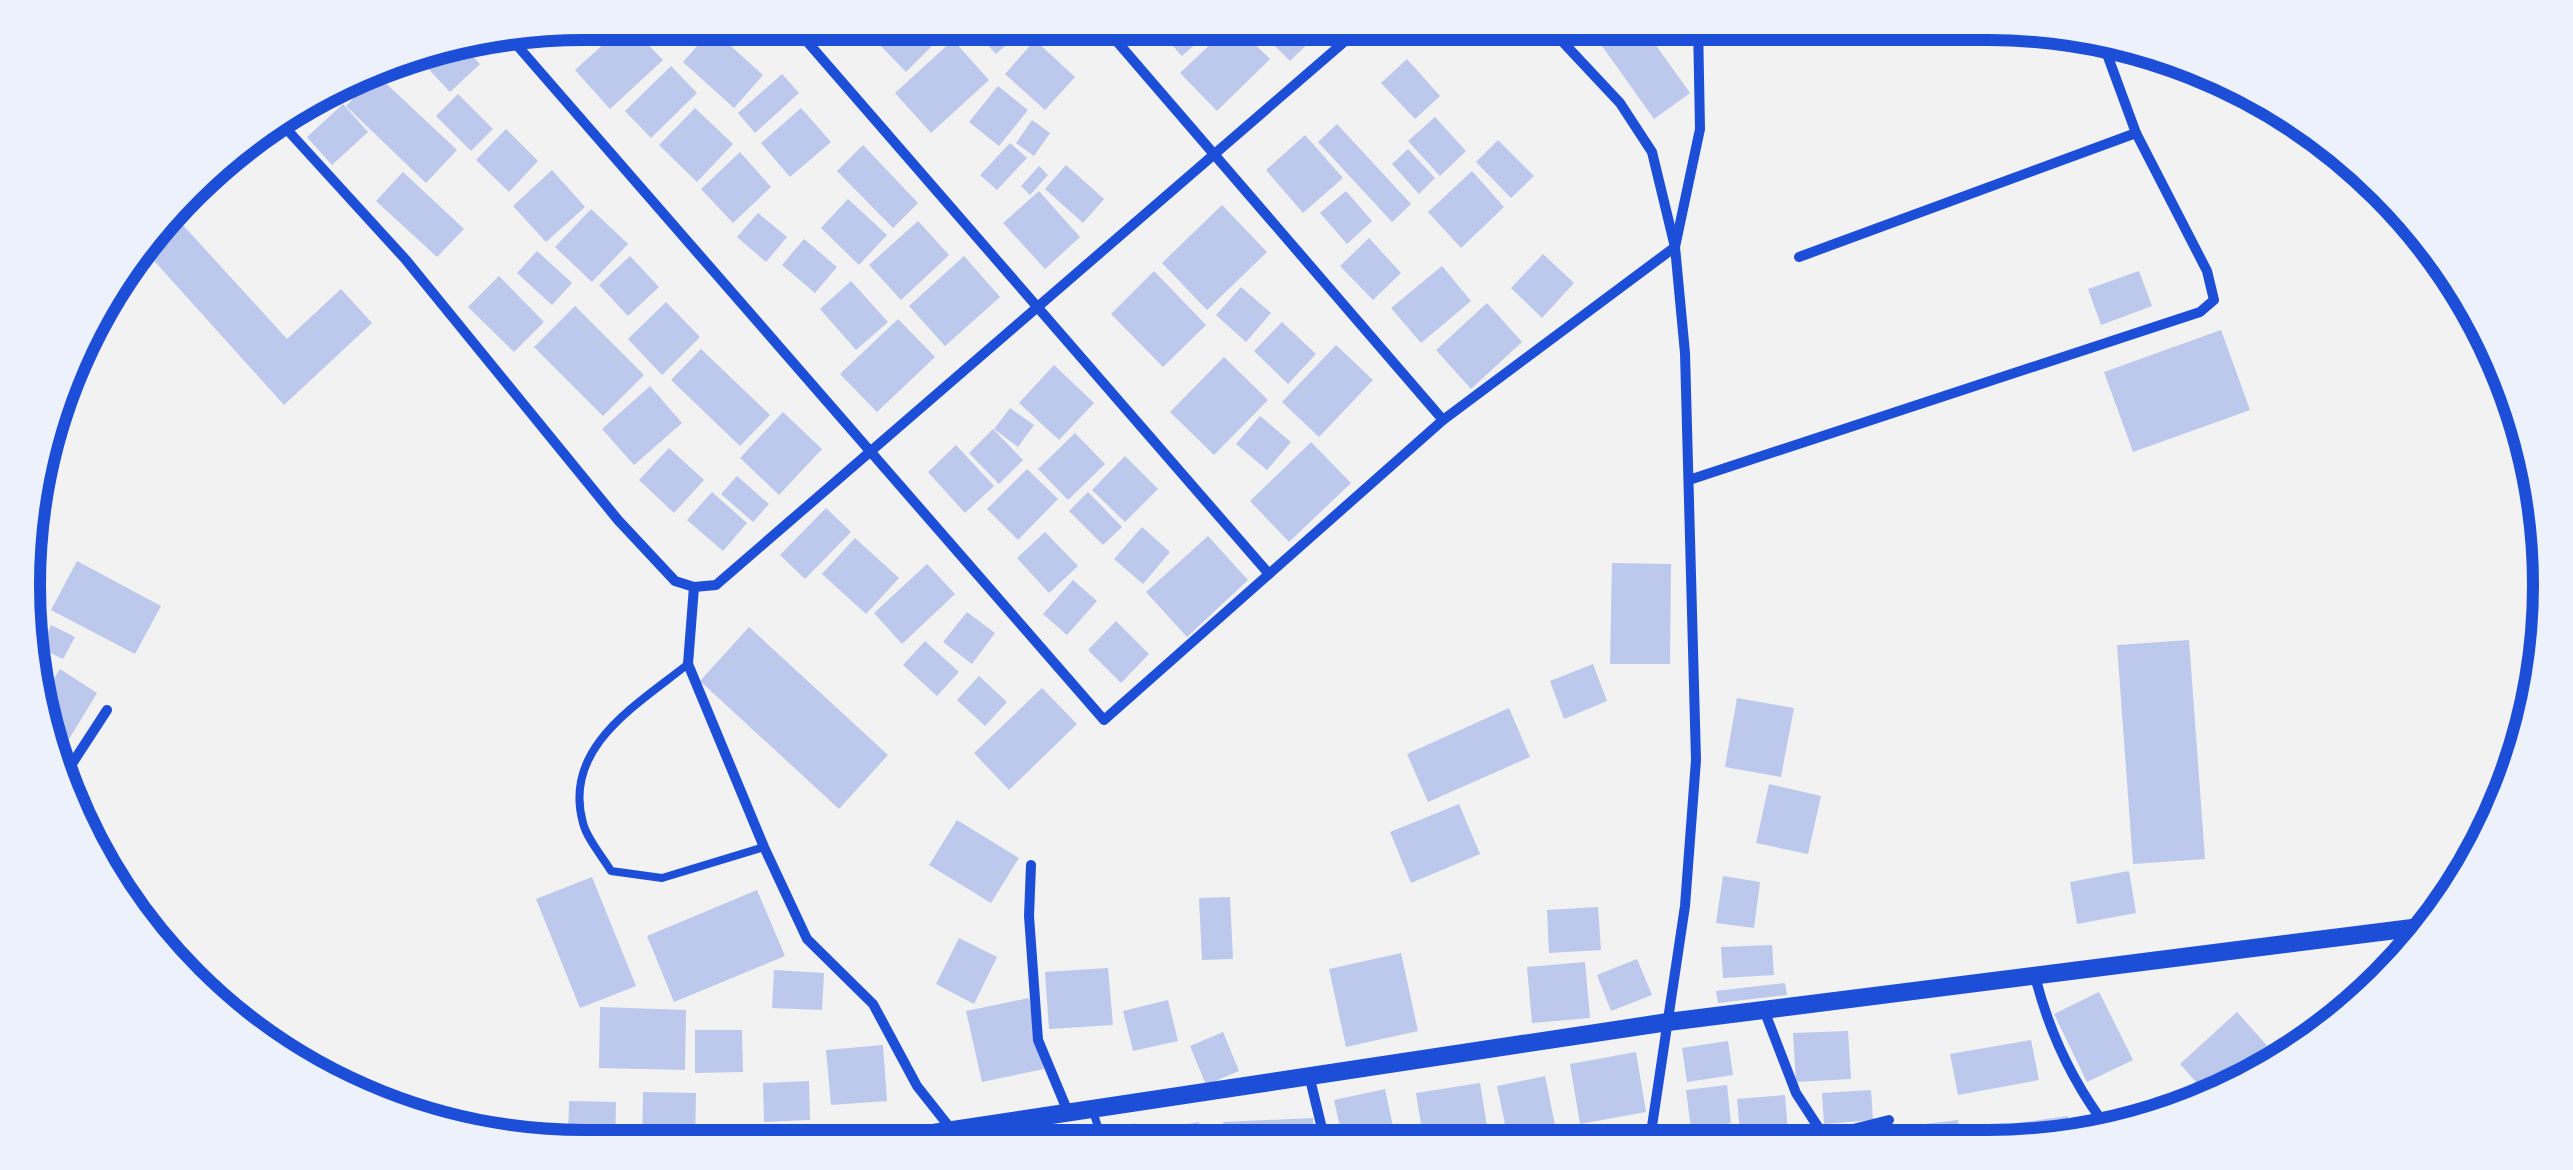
<svg xmlns="http://www.w3.org/2000/svg" width="2573" height="1170" font-family="Spectral,serif">
<rect width="100%" height="100%" fill="#f2f2f2"/>
<g fill="#bdc9ec">
<polygon points="585,22 609,23 592,41 575,24"/>
<polygon points="627,23 663,60 610,109 575,70"/>
<polygon points="668,23 703,23 684,40"/>
<polygon points="890,23 933,23 944,34 906,72 874,39"/>
<polygon points="967,23 1030,23 996,54"/>
<polygon points="1152,23 1219,23 1182,56"/>
<polygon points="1233,23 1270,59 1217,111 1180,73"/>
<polygon points="1252,23 1321,23 1325,27 1290,61"/>
<polygon points="1634,23 1640,23 1690,93 1654,119 1602,46"/>
<polygon points="712,29 763,75 734,108 683,62"/>
<polygon points="953,40 989,80 931,133 895,93"/>
<polygon points="1035,40 1075,77 1045,110 1005,74"/>
<polygon points="460,43 480,64 450,92 421,61 436,47"/>
<polygon points="1407,59 1440,96 1415,119 1381,83"/>
<polygon points="671,66 697,93 651,138 625,111"/>
<polygon points="376,74 457,150 426,183 346,106"/>
<polygon points="782,74 799,93 755,133 738,113"/>
<polygon points="998,86 1028,110 999,146 969,122"/>
<polygon points="458,94 493,129 471,151 436,116"/>
<polygon points="343,104 368,132 332,165 307,137"/>
<polygon points="695,108 733,144 697,182 659,145"/>
<polygon points="801,108 831,142 790,177 761,143"/>
<polygon points="1435,117 1466,151 1440,176 1408,141"/>
<polygon points="1032,120 1050,133 1034,156 1016,143"/>
<polygon points="1337,124 1411,204 1392,222 1318,142"/>
<polygon points="506,129 538,161 509,192 476,160"/>
<polygon points="1305,135 1343,178 1303,213 1266,170"/>
<polygon points="1498,140 1534,176 1511,198 1476,162"/>
<polygon points="1010,143 1027,158 997,190 980,175"/>
<polygon points="863,145 918,203 893,228 837,171"/>
<polygon points="1408,149 1435,178 1419,194 1392,164"/>
<polygon points="740,152 771,187 733,223 701,189"/>
<polygon points="1066,165 1104,199 1083,223 1045,189"/>
<polygon points="1039,166 1048,175 1030,195 1021,186"/>
<polygon points="552,170 585,207 546,242 513,206"/>
<polygon points="1472,171 1504,207 1461,248 1428,212"/>
<polygon points="403,172 464,229 437,257 376,201"/>
<polygon points="1039,191 1080,237 1045,269 1003,223"/>
<polygon points="1346,191 1372,221 1347,244 1320,213"/>
<polygon points="848,199 887,235 859,265 821,228"/>
<polygon points="1222,205 1267,252 1207,310 1162,263"/>
<polygon points="591,209 628,244 592,282 555,247"/>
<polygon points="758,213 787,237 766,262 737,237"/>
<polygon points="918,221 949,255 901,300 869,265"/>
<polygon points="182,224 287,339 341,289 372,323 284,405 148,254"/>
<polygon points="1369,238 1401,273 1373,300 1340,266"/>
<polygon points="804,239 837,267 815,293 782,265"/>
<polygon points="537,251 572,283 552,305 517,273"/>
<polygon points="1543,254 1574,283 1542,318 1511,288"/>
<polygon points="630,256 659,287 628,316 599,285"/>
<polygon points="964,256 1000,297 945,346 909,306"/>
<polygon points="1442,266 1471,301 1421,343 1391,308"/>
<polygon points="1154,271 1206,325 1163,367 1111,314"/>
<polygon points="2139,271 2152,306 2101,325 2088,289"/>
<polygon points="499,276 544,322 514,352 468,307"/>
<polygon points="851,281 888,322 856,350 820,309"/>
<polygon points="1241,287 1271,313 1246,342 1216,315"/>
<polygon points="666,302 700,337 662,375 628,339"/>
<polygon points="1487,303 1522,342 1471,389 1436,350"/>
<polygon points="575,306 644,375 603,416 534,347"/>
<polygon points="898,319 935,357 877,412 840,374"/>
<polygon points="1282,322 1316,354 1288,384 1254,351"/>
<polygon points="2221,330 2250,410 2133,452 2104,372"/>
<polygon points="1336,345 1373,380 1319,437 1282,402"/>
<polygon points="701,349 770,415 740,446 671,380"/>
<polygon points="1224,357 1268,400 1214,455 1170,412"/>
<polygon points="1054,365 1094,403 1059,440 1019,403"/>
<polygon points="650,386 682,423 634,465 602,429"/>
<polygon points="1010,408 1034,425 1018,447 994,429"/>
<polygon points="783,412 822,449 779,495 740,458"/>
<polygon points="1260,416 1291,442 1267,470 1236,444"/>
<polygon points="993,429 1023,460 999,484 969,453"/>
<polygon points="1075,433 1105,464 1068,500 1038,469"/>
<polygon points="1311,442 1351,483 1289,542 1250,501"/>
<polygon points="956,445 994,486 965,513 928,472"/>
<polygon points="669,448 704,480 674,513 639,480"/>
<polygon points="1125,456 1158,489 1125,522 1092,490"/>
<polygon points="1027,469 1058,499 1018,540 987,509"/>
<polygon points="737,476 769,504 753,522 721,494"/>
<polygon points="712,492 747,523 723,551 687,520"/>
<polygon points="1088,492 1122,527 1103,545 1069,511"/>
<polygon points="826,508 851,532 805,579 780,555"/>
<polygon points="1142,527 1170,552 1143,584 1114,559"/>
<polygon points="1045,532 1078,566 1049,593 1017,558"/>
<polygon points="1208,536 1248,580 1187,637 1146,592"/>
<polygon points="855,538 899,578 866,614 822,574"/>
<polygon points="77,561 161,606 135,654 51,610"/>
<polygon points="1612,563 1671,564 1670,664 1610,664"/>
<polygon points="927,564 955,594 902,644 874,613"/>
<polygon points="1073,580 1097,601 1067,635 1043,614"/>
<polygon points="967,612 995,633 972,664 943,642"/>
<polygon points="1116,621 1149,654 1121,683 1088,650"/>
<polygon points="51,625 75,637 63,659 40,648"/>
<polygon points="749,627 888,755 839,809 700,681"/>
<polygon points="2189,640 2205,859 2133,864 2117,645"/>
<polygon points="925,641 959,672 937,696 903,665"/>
<polygon points="1593,664 1607,701 1564,719 1550,681"/>
<polygon points="60,669 97,693 60,754 41,699"/>
<polygon points="979,676 1007,702 985,726 957,700"/>
<polygon points="1042,688 1077,724 1009,790 974,753"/>
<polygon points="1737,698 1794,708 1781,777 1725,767"/>
<polygon points="1509,708 1530,757 1428,802 1407,754"/>
<polygon points="1769,784 1821,796 1808,854 1756,843"/>
<polygon points="1459,804 1480,854 1411,883 1390,832"/>
<polygon points="957,820 1019,858 991,903 929,865"/>
<polygon points="2129,871 2136,913 2077,924 2070,882"/>
<polygon points="1723,876 1760,882 1754,928 1716,923"/>
<polygon points="592,877 636,986 580,1008 536,899"/>
<polygon points="757,890 785,956 674,1002 647,936"/>
<polygon points="1230,897 1233,959 1202,960 1199,898"/>
<polygon points="1598,907 1601,950 1549,953 1547,910"/>
<polygon points="959,938 997,957 974,1004 936,984"/>
<polygon points="1772,945 1774,975 1723,978 1721,947"/>
<polygon points="1401,953 1418,1031 1346,1047 1329,969"/>
<polygon points="1637,959 1652,995 1611,1011 1597,975"/>
<polygon points="1585,962 1590,1018 1532,1023 1527,967"/>
<polygon points="1108,968 1113,1025 1049,1029 1045,972"/>
<polygon points="774,970 824,973 822,1010 772,1008"/>
<polygon points="1785,983 1787,995 1718,1003 1716,991"/>
<polygon points="2099,992 2133,1060 2087,1082 2054,1014"/>
<polygon points="1029,998 1044,1069 982,1082 966,1011"/>
<polygon points="1168,1000 1178,1041 1133,1051 1123,1011"/>
<polygon points="600,1007 686,1010 685,1070 599,1068"/>
<polygon points="2237,1012 2280,1060 2212,1100 2180,1064"/>
<polygon points="2342,1019 2331,1031 2303,1047 2299,1030"/>
<polygon points="695,1030 742,1030 743,1072 695,1073"/>
<polygon points="1848,1031 1851,1079 1796,1082 1793,1033"/>
<polygon points="1223,1032 1239,1071 1206,1085 1190,1046"/>
<polygon points="2031,1040 2039,1080 1958,1095 1950,1054"/>
<polygon points="1728,1041 1733,1075 1687,1082 1682,1048"/>
<polygon points="883,1045 887,1101 831,1105 826,1050"/>
<polygon points="1636,1052 1646,1112 1580,1124 1570,1064"/>
<polygon points="1545,1076 1555,1125 1507,1134 1497,1086"/>
<polygon points="809,1081 810,1120 764,1122 763,1083"/>
<polygon points="1480,1083 1488,1133 1424,1143 1416,1093"/>
<polygon points="1727,1085 1731,1123 1691,1129 1686,1090"/>
<polygon points="1385,1089 1397,1145 1344,1145 1334,1100"/>
<polygon points="1871,1090 1873,1120 1824,1124 1822,1093"/>
<polygon points="643,1092 696,1093 695,1147 642,1147"/>
<polygon points="1785,1095 1789,1144 1741,1144 1737,1099"/>
<polygon points="569,1101 616,1102 615,1147 568,1144"/>
<polygon points="431,1105 434,1118 405,1112"/>
<polygon points="2068,1116 2071,1140 1997,1143 1995,1126"/>
<polygon points="1313,1118 1314,1145 1224,1145 1223,1122"/>
<polygon points="1958,1120 1961,1143 1894,1143 1892,1128"/>
<polygon points="1199,1122 1203,1145 1160,1146 1157,1129"/>
<polygon points="1135,1123 1143,1146 1107,1146 1103,1134"/>
<polygon points="1089,1136 1092,1146 1056,1146 1056,1145"/>
</g>
<g fill="none" stroke-linecap="round" stroke-linejoin="round">
<g stroke="#1d4ed8" stroke-width="8">
<path d="M688,664C637,705 562,747 583,823C587,839 602,856 611,871L662,878L764,847"/>
<polyline points="1092,1108 1104,1146"/>
</g>
<g stroke="#1d4ed8" stroke-width="10">
<polyline points="791,23 1269,574"/>
<polyline points="1101,23 1443,420"/>
<polyline points="1545,23 1620,103 1652,152 1675,247 1685,353 1696,760 1685,906 1651,1133 1638,1144"/>
<polyline points="508,35 1104,720 1443,420 1675,247 1700,129 1698,23"/>
<polyline points="281,123 406,260 618,520 675,581 694,587 716,585 1366,23"/>
<polyline points="1799,257 2136,133"/>
<polyline points="1689,480 2200,312 2214,300 2207,271 2136,133 2104,46"/>
<polyline points="694,587 688,664 764,847 807,939 873,1004 917,1086 951,1129"/>
<polyline points="66,773 107,710"/>
<polyline points="1031,865 1029,916 1038,1040 1068,1112"/>
<path d="M2035,976C2049,1032 2074,1085 2109,1130"/>
<polyline points="1764,1010 1796,1093 1820,1130 1841,1132 1889,1120"/>
<polyline points="1309,1075 1326,1145"/>
</g>
<polyline stroke="#1d4ed8" stroke-width="18" points="840,1147 1668,1022 2436,925"/>
</g>
<path d="M0 0H2573V1170H0ZM585 40H1988A545 545 0 0 1 2533 585V585A545 545 0 0 1 1988 1130H585A545 545 0 0 1 40 585V585A545 545 0 0 1 585 40Z" fill="#edf1fc" fill-rule="evenodd"/>
<path fill="none" stroke="#1d4ed8" stroke-width="12" d="M585 40H1988A545 545 0 0 1 2533 585V585A545 545 0 0 1 1988 1130H585A545 545 0 0 1 40 585V585A545 545 0 0 1 585 40Z"/>
</svg>
